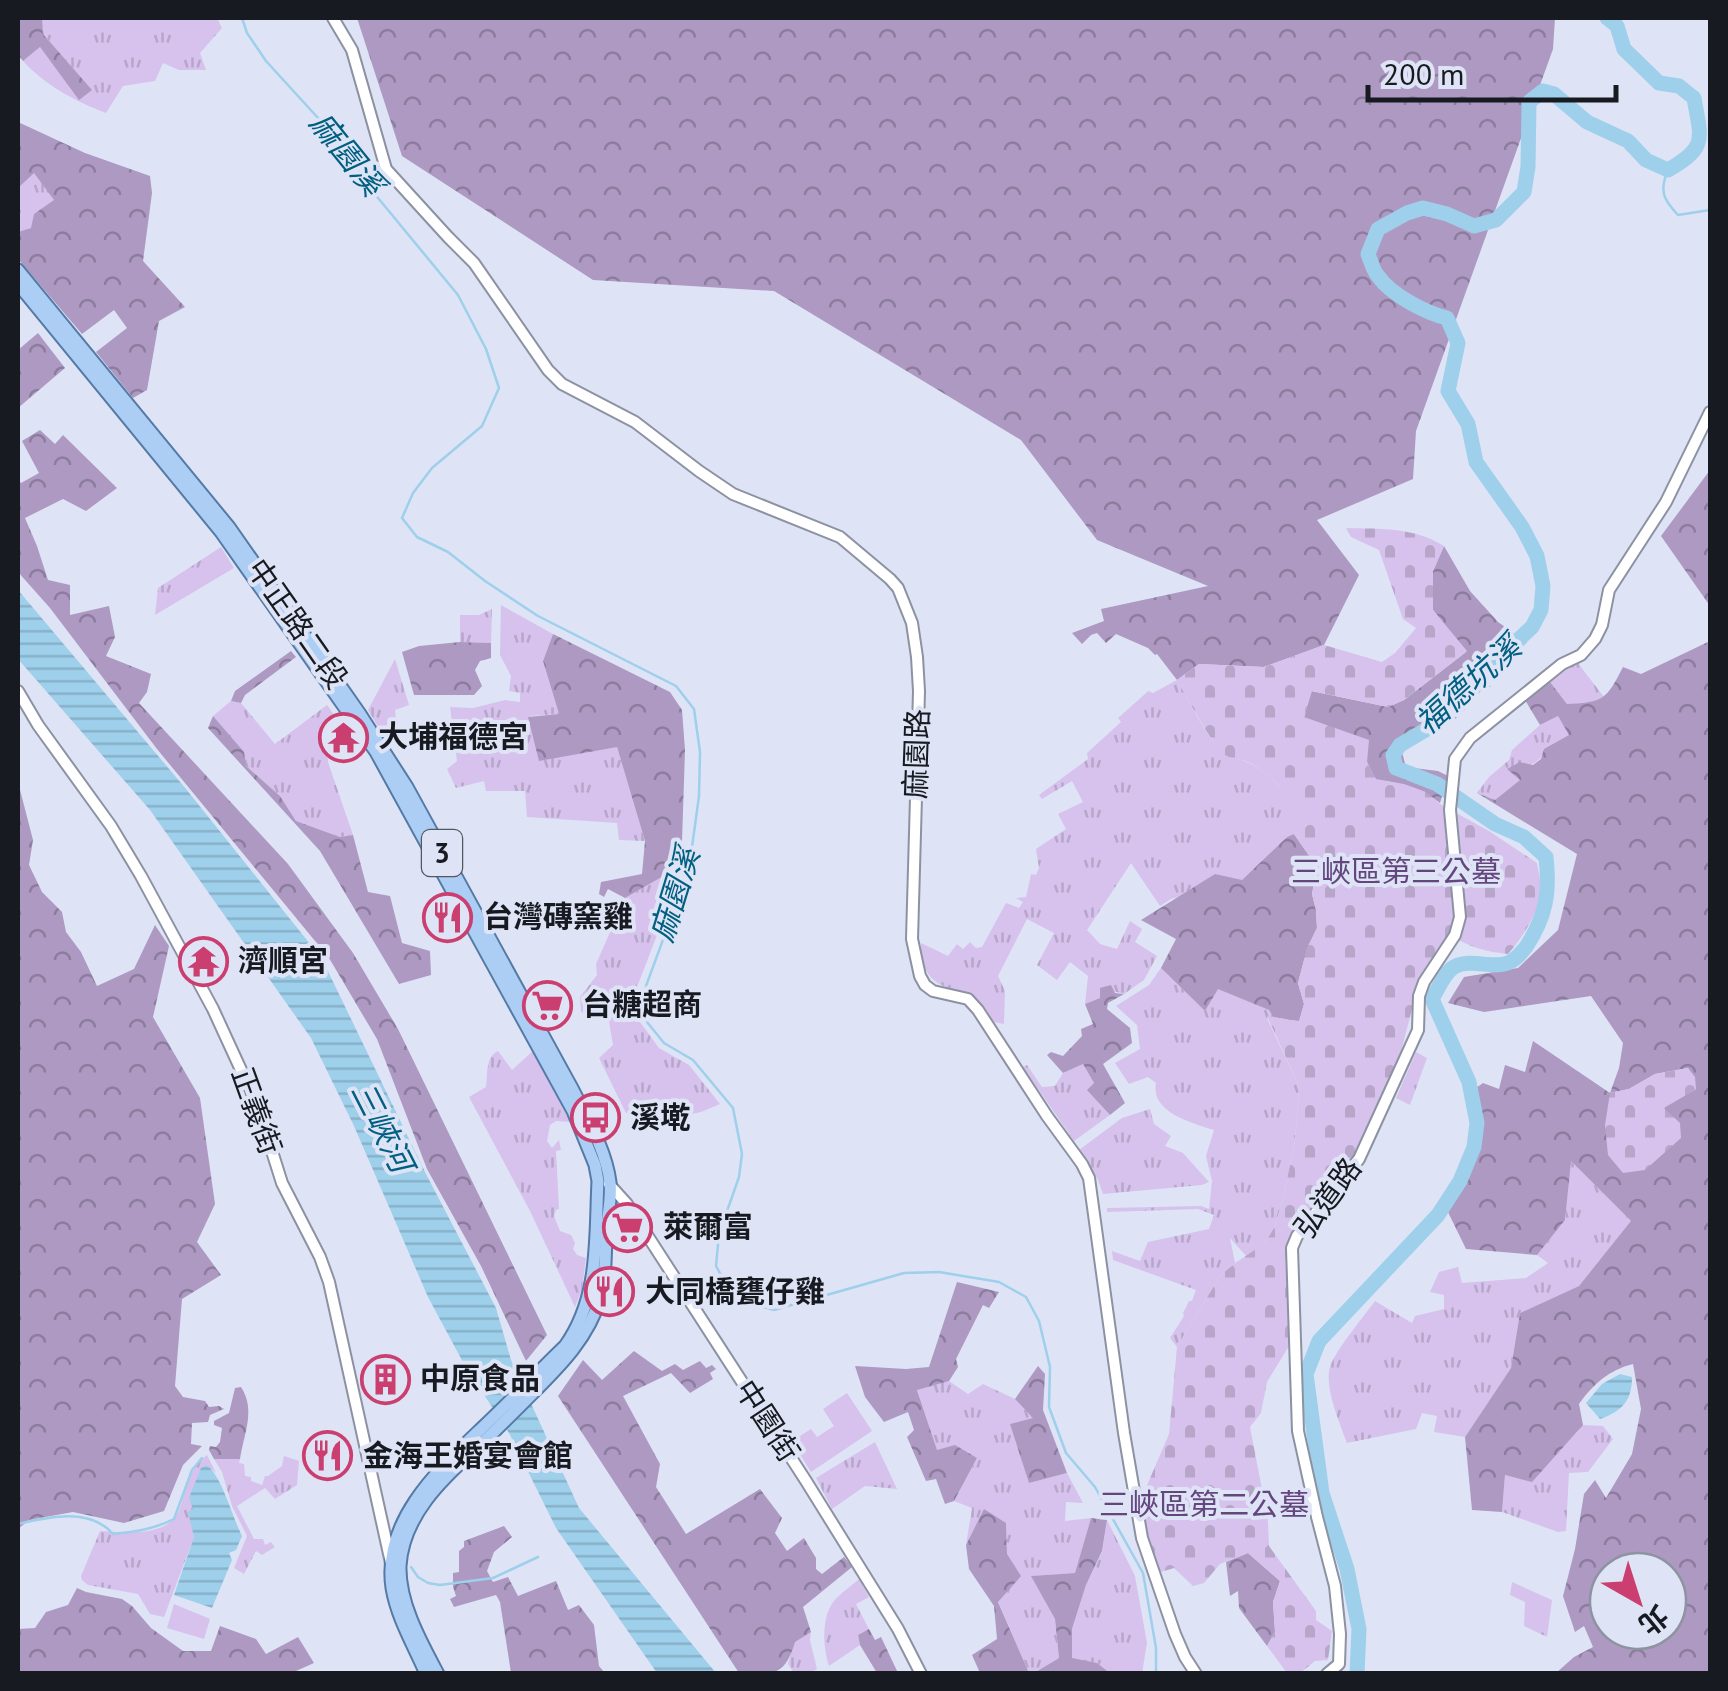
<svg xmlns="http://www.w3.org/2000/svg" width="1728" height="1691" font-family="'PT Sans','Noto Sans TC',sans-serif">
<defs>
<pattern id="grass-tufts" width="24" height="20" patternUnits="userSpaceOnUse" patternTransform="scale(2.5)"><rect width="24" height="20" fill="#d6c2ec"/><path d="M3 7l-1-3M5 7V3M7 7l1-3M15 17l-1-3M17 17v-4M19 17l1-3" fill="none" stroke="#b7a6ca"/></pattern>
<pattern id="forest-crowns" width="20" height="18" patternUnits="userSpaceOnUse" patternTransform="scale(2.5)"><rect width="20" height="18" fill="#ad99c2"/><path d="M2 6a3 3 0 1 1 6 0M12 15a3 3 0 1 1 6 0" fill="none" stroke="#8c7c9d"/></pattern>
<pattern id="cemetery-stones" width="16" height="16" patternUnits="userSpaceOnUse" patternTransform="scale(2.5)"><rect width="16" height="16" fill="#d6c2ec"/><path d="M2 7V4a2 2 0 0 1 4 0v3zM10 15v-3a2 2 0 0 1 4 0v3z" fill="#b7a6ca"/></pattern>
<pattern id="water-rules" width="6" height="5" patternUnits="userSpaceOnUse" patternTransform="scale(2.5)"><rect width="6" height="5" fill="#9ecfeb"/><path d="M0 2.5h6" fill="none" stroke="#87b1c9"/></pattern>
</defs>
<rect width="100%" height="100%" fill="#dee4f5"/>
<g fill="url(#grass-tufts)">
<path d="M41,18H217L222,28L200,53L206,70H179L163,63L155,81L123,86L106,113C75,101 46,86 23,61L40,47L80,99L91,90L43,34Z"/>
<polygon points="34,172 55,200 31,228 18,232 18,188"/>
<polygon points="221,547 234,568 155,615 158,588"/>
<polygon points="501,605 553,634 543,661 559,714 529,716 617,747 645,841 619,840 617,823 527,817 525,791 486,791 484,781 456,788 447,769 457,761 450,707 473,708 505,700 520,702 520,693 509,691 511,676 500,655"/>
<polygon points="492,609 491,643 460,642 460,615 479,615"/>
<polygon points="395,659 409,705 395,710 396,719 380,730 368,710"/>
<polygon points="1577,662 1604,697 1591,702 1567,704 1550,682"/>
<path d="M1177,680C1191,702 1204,735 1223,752C1230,759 1243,759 1251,764C1269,773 1304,807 1306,827H1298L1294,834L1287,837L1242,880L1171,899L1160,906L1131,863L1087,930L1100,944L1117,949L1130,921L1142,929L1135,942L1157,956L1144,980L1124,994L1100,988V998L1085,1004L1088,976L1070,962L1057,980L1037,965L1054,933L1027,919L998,976L1005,991L1004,1024L994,1022L971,993C939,988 920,979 921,943L948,956L957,944L963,949L970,942L976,948L982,947L1006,903L1019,908L1023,902L1016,898L1026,897L1031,874L1036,875L1039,868L1036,849L1066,829L1058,814L1083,802L1072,781L1042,799L1039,795L1088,759L1087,753L1121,722L1118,718L1145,694L1148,691L1153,693Z"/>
<polygon points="231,701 241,703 275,744 327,705 342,726 327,739 328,762 353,835 340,837 296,821 280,796 246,766 213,716"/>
<path d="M1558,716L1570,735L1545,749C1539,767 1525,766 1508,769L1520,780L1495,800L1477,793L1489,777L1509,760L1512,750L1540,725Z"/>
<polygon points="681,873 637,987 640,1022 659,1048 689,1065 720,1104 701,1112 638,1126 633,1112 626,1113 599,1058 613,1045 609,1022 581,1012 580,997 597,975 596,964 625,898 667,874"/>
<path d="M1161,968L1205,1011L1218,988L1269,1010L1273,1017L1267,1018L1297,1082L1299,1090L1295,1141L1282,1203L1274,1228L1264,1244L1247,1257L1230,1238L1235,1263L1220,1276L1177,1347L1170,1338L1184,1316L1183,1313L1189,1301H1192L1196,1290L1113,1260L1112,1251L1140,1261L1148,1242L1209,1229L1214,1215L1198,1209L1107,1212V1208L1201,1206L1209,1209L1212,1181L1206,1156L1214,1130C1192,1123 1150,1112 1156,1083L1148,1077L1129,1084L1115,1063L1140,1049L1137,1025L1116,1006L1149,985Z"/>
<path d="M534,1050L571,1122L556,1121L550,1125L547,1141L552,1148L559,1140L561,1150L556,1151L559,1209L556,1210L554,1216L560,1231L571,1235L575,1243L573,1249L577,1255L586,1258L582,1289L575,1307L530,1211L469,1097L486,1087C488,1074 485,1057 498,1051L512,1070Z"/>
<polygon points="1416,1052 1427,1058 1410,1105 1396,1098"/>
<polygon points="1083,1064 1094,1083 1088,1090 1110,1115 1074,1141 1023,1067 1027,1065 1042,1087 1055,1086 1063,1073"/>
<polygon points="1150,1109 1154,1124 1171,1136 1165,1146 1183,1153 1209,1182 1202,1185 1103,1194 1098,1180 1079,1150 1122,1118"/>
<path d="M1570,1160L1632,1222L1579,1286L1520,1313L1511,1368L1465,1437L1434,1432L1437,1416L1422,1413L1416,1429L1347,1443C1340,1424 1324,1387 1330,1367C1335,1351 1364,1316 1375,1301L1412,1323L1415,1316L1444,1309V1295L1430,1292L1439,1272L1458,1267L1462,1283L1526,1278L1548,1263L1537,1255L1565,1220Z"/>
<polygon points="949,1381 968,1394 983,1384 1015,1399 1034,1418 1011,1424 1029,1483 1067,1473 1083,1503 1066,1502 1065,1521 1091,1518 1075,1573 1032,1576 1055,1619 1059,1658 1034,1673 1029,1673 998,1601 1007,1554 1006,1524 984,1510 966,1545 972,1508 954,1501 977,1458 937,1451 917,1389"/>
<polygon points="1583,1425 1603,1426 1613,1439 1588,1472 1569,1473 1566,1531 1558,1532 1502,1512 1505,1475 1532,1481"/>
<polygon points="875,1442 897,1489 865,1486 832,1509 816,1478"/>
<path d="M207,1455L216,1473L207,1465L193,1510L189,1512L194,1537L164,1617L150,1614L138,1594L88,1585L82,1580L81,1576L100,1531C120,1532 161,1537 175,1517C181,1510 183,1496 186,1487C191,1474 195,1464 207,1455Z"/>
<polygon points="284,1456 299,1461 297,1485 275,1499 265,1488 237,1506 254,1539 263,1539 265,1545 271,1542 275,1547 262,1555 256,1551 244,1574 234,1568 247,1536 232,1506 222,1472 214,1459 240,1459 239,1463 244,1464 245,1476 251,1477 251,1481 262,1485 265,1476 268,1476 282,1466"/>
<polygon points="1107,1520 1135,1576 1147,1643 1142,1673 1110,1673 1097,1663 1072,1659 1072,1629 1086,1585 1102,1552"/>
<path d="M859,1579L869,1597L856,1604L869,1629L858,1635L860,1645L829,1666C823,1646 821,1618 834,1601C841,1593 851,1586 859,1579Z"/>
<polygon points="1512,1582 1552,1600 1547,1637 1524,1626 1525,1602 1510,1595"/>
<polygon points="811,1632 810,1640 817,1669 810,1673 794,1673 788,1664 794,1642"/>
</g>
<g fill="url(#forest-crowns)" fill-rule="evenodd">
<polygon points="18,18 42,18 43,34 92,90 79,100 40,47 23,61 18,55"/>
<polygon points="357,18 1555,18 1553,49 1416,431 1413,479 1317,520 1359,575 1324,645 1264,667 1199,664 1177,680 1157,654 1155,655 1148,648 1116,634 1106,643 1097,633 1091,635 1082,644 1072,633 1104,621 1101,609 1208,586 1097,540 1021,440 774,291 593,280 402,156"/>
<polygon points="18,122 85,153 150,176 152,193 143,261 185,307 159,321 147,390 133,398 96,352 127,328 114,310 82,334 18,259 18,232 31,228 34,214 54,200 34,173 18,188"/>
<polygon points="38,333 65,368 18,408 18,350"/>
<polygon points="40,430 55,444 63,435 117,488 86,511 63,499 25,518 37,546 48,580 70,585 70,615 109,606 115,637 106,656 151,674 147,692 139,703 288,864 353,953 398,1029 547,1335 526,1361 481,1266 427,1169 377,1039 329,958 157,749 50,608 18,572 18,479 21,483 39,473 22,441"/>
<polygon points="1710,470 1710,606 1661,536"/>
<path d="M1444,546L1470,591L1498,622L1527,642L1487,682L1491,687L1485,686C1473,699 1460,718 1444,727C1429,736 1415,738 1402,752L1406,767L1438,771L1448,776L1440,803C1420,787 1401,783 1376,780L1367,762L1304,718L1311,691L1388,707L1404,700L1466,652L1433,610V571Z"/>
<polygon points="553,634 670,692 682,710 685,750 681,873 667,874 625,898 608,889 604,897 599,894 601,882 642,874 645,841 617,747 539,761 528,717 559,714 543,661"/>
<path d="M1710,641V1673H1556L1574,1657L1593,1647L1584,1626L1575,1632L1563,1596L1575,1549L1584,1494L1595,1480L1606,1498L1632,1454L1641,1409L1633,1364C1609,1370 1593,1384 1579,1404L1583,1425L1532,1482L1505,1475L1502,1512L1472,1510L1465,1437L1511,1368L1520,1313L1579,1286L1631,1221L1571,1161L1565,1220L1537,1255L1466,1249L1447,1210C1464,1185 1481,1159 1483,1128C1484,1115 1478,1101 1476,1088L1483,1083L1499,1089L1505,1065L1525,1072L1533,1041L1610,1093L1619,1068L1623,1043L1591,996L1484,1012L1448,1003L1464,977L1518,968L1558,930L1577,854L1477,793L1495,800L1520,780L1507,769L1520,762L1533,765L1541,759L1544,749L1569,735L1558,716L1540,725L1525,700L1550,682L1567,704C1604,702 1606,700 1623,667L1641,674ZM1688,1068L1696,1089L1663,1108L1610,1093L1629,1089L1655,1074ZM1608,1571H1668V1631H1608Z"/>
<polygon points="460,642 491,643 491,658 480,661 475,670 482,686 474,695 414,695 402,652 419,646"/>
<polygon points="291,651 296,657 245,695 241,703 231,701 235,691"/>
<polygon points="213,716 244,752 246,766 280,796 296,821 340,837 353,835 368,892 390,896 402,943 430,951 431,975 399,984 320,851 208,728"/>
<polygon points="18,782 33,840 29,865 42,892 62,912 66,932 81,952 97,986 134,969 155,925 169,946 153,1017 200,1098 215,1204 197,1242 221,1275 182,1299 175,1386 183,1397 205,1401 209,1407 219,1406 224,1409 210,1415 208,1422 192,1423 191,1444 202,1446 183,1465 164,1511 124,1523 73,1512 29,1520 18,1529"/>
<polygon points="1294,834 1317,867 1312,894 1316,910 1317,928 1307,949 1298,983 1304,1004 1299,1022 1273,1017 1269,1010 1218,989 1205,1011 1161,968 1176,939 1141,920 1215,874 1242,880 1287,837"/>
<polygon points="1111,985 1115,993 1124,994 1108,1003 1107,1009 1130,1028 1132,1043 1103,1064 1125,1103 1110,1115 1087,1090 1094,1083 1083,1064 1063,1073 1047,1055 1051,1052 1063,1056 1082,1036 1081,1029 1093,1024 1085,1004 1100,998 1100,988"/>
<polygon points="957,1282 999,1292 989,1308 983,1305 956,1359 958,1367 949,1381 917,1390 937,1450 955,1445 977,1458 954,1501 945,1504 936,1479 926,1481 907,1437 914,1430 908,1412 884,1422 865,1397 855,1366 906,1369 929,1367"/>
<path d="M634,1351L662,1371L675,1364L683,1370L700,1361L706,1368L712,1365L716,1369L710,1373L713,1379L690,1393L671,1373L623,1396L660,1464L656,1487L686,1534L760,1489L782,1518L775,1533L787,1551L804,1538L816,1558V1569L822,1574L844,1557L852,1567L803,1607L811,1632L795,1642C784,1678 773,1674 739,1673L558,1396L583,1360L602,1380Z"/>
<polygon points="1038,1366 1045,1374 1043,1410 1067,1473 1029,1483 1010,1424 1033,1418 1015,1399"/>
<path d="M241,1387C256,1410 244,1433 240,1459H214L209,1450L210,1446L216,1447L220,1442L222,1428L214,1425V1421L229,1413L235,1388Z"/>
<polygon points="984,1509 1006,1523 1007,1554 1021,1576 998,1602 1029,1673 1019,1673 1017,1671 980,1673 972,1655 997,1639 994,1606 969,1569 966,1545"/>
<polygon points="1091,1518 1107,1520 1102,1551 1086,1585 1072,1629 1072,1658 1097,1663 1110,1673 1034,1673 1059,1658 1055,1619 1031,1576 1075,1573"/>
<polygon points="504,1526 512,1537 494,1552 487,1571 493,1582 508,1577 518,1596 556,1581 568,1610 579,1605 594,1625 599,1666 605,1673 511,1673 500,1602 496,1595 454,1607 450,1599 456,1596 453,1587 453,1573 459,1572 459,1551 464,1547 464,1541"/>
<polygon points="1248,1553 1280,1581 1273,1602 1275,1632 1267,1646 1239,1608 1238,1591 1230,1596 1226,1562"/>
<polygon points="77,1588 86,1592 122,1599 132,1606 151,1628 183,1651 211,1651 220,1626 256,1639 266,1654 298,1637 314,1663 296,1671 297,1674 18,1673 18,1629 35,1628 46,1612 68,1605"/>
<polygon points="869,1629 875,1640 881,1637 898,1673 877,1673 860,1645 858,1635"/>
</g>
<g fill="url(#cemetery-stones)">
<path d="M1346,528C1381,529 1413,527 1444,546L1433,571V610L1467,651L1404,700L1388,707L1312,691L1304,717L1369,740L1367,762L1376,779L1404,784L1426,792L1440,804L1489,831L1537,863C1538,871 1541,880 1541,888C1541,910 1522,938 1508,954C1482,951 1470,947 1448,934L1446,944L1420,979L1399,1059L1348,1167L1313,1206L1287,1242L1289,1346L1267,1382L1261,1413L1250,1427L1268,1520L1269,1546L1316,1611V1620L1332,1631L1328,1660L1315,1661L1300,1673H1287L1267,1646L1275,1632L1273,1602L1280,1581L1248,1553L1220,1564L1204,1583L1193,1586L1174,1568L1161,1572L1148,1546L1139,1504L1169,1434L1177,1347L1220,1276L1235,1263L1264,1244L1274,1228L1282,1203L1295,1141L1299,1090L1297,1082L1267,1016L1299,1021L1304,1004L1298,983L1307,948L1317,928L1316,910L1312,894L1317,867L1294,834L1298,826L1306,827C1303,806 1267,771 1248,762C1242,759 1231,759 1225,755C1212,746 1187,696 1177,680L1199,664L1264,667L1324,645L1382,662L1395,653L1416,628L1403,619L1379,550L1351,537Z"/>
<polygon points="1688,1068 1695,1077 1696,1089 1664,1108 1680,1123 1681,1138 1645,1170 1623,1173 1608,1155 1605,1125 1610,1093 1629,1089 1655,1074"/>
</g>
<g fill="#d6c2ec">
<polygon points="847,1393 872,1431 811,1472 792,1441 811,1429 817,1437 834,1426 823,1409"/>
<polygon points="174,1604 210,1619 204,1639 167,1628"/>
</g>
<g fill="url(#water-rules)">
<polygon points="18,590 186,789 322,959 427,1176 496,1308 511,1360 579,1508 716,1673 657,1673 556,1528 509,1433 464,1364 428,1297 354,1126 311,1038 150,810 18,659"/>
<path d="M1620,1374L1632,1377C1632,1401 1622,1411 1600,1419L1586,1403L1602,1384Z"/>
<path d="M207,1465C222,1477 232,1516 242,1536L236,1550L229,1553L232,1560L212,1608L174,1595L194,1537L188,1512L193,1509L189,1498L201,1468Z"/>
</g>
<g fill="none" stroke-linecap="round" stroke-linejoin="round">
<g stroke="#9ecfeb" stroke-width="2.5">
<polyline points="242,18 247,33 266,61 340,142 369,187 458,295 486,349 499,388 482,426 432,468 413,493 402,518 417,537 448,552 485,581 538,616 676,686 694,709 700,752 699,796 689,869 646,986 647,1022 664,1043 693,1060 733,1108 742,1154 739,1177 719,1234 716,1266 728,1288 744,1301 774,1310 904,1273 939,1272 999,1282 1026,1297 1039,1321 1050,1367 1049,1407 1066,1453 1095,1487 1143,1573 1156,1648 1156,1674"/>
<path d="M1668,170C1659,191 1663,199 1678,215L1710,210"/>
<path d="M18,1524C48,1517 90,1507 113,1534C135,1532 154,1529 174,1519L192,1470L202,1458"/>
<polyline points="411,1567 418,1577 428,1583 440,1585 493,1578 538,1557"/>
</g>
<path stroke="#9ecfeb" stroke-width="15" d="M1357,1674L1359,1629L1347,1569L1322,1493L1306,1374L1319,1341L1438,1215L1460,1181L1474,1147L1477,1123L1469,1082L1432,999C1438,989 1444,973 1454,967C1470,958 1492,969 1508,963C1516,960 1521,953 1526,947C1546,916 1550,893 1546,857L1524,837L1495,824L1437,784L1396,768L1393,755L1400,745L1427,729L1454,706L1478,678L1532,627L1541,610L1543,586L1537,556L1522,527L1476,462L1468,424L1448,391L1458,343L1447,318C1426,313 1391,295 1378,276C1373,271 1371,261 1368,254L1378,229L1407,213L1423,208L1447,214L1474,226L1496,220L1524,192L1528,167L1529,102L1543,91L1554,94L1587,122L1628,141L1646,160L1668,170C1708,147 1701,139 1694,98L1679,86L1659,83L1624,49L1617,26L1607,18"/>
<defs>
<g id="secondary">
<polyline points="333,18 352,50 386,169 448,237 474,263 548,370 562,384 635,422 699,471 733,494 840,537 890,579 898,588 912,623 917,657 919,691 912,939 920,976 925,985 933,991 968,999 978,1010 1047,1116 1082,1164 1089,1178 1124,1433 1142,1538 1175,1634 1185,1657 1196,1674"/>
<polyline points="18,691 38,725 111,826 141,876 213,1009 258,1107 282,1183 320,1257 329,1282 391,1563"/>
<polyline points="609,1184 627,1204 806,1481 898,1629 921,1674"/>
<polyline points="1327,1674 1339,1664 1340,1634 1335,1586 1317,1517 1298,1431 1292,1248 1297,1236 1359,1159 1418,1030 1419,996 1424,982 1455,935 1460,917 1450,810 1455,759 1470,738 1562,664 1581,655 1595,639 1602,625 1609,590 1666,502 1710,412"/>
</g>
<g id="primary">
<path d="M18,270L229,527L360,714L407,787L573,1090C587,1118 606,1150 610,1182C612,1199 607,1218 606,1235C605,1255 606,1276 601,1296C588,1340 558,1368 526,1400C510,1416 494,1432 477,1448C442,1479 403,1516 400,1566C399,1603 421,1642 438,1674"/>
<path d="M18,284L221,532L376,752L573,1111L595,1165L598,1181C595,1238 600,1297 565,1346C537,1373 511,1401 483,1427C439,1469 382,1520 392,1588C397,1618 414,1646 426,1674"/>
</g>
</defs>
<use href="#secondary" stroke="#8c92a2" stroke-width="14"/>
<use href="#primary" stroke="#547aa5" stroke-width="15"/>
<use href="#secondary" stroke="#fff" stroke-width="10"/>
<use href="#primary" stroke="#accef4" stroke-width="11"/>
</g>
<defs>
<symbol id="temple-ring" viewBox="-11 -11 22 22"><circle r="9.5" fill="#dee4f5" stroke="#cb3e70" stroke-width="1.5"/><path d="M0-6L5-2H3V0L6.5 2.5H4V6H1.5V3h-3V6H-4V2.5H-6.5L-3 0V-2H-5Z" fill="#cb3e70"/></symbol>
<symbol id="restaurant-ring" viewBox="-11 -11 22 22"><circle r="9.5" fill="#dee4f5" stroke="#cb3e70" stroke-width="1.5"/><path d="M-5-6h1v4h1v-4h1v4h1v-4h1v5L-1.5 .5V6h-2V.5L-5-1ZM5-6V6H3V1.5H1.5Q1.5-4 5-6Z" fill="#cb3e70"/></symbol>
<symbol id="supermarket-ring" viewBox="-11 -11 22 22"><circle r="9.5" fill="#dee4f5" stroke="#cb3e70" stroke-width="1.5"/><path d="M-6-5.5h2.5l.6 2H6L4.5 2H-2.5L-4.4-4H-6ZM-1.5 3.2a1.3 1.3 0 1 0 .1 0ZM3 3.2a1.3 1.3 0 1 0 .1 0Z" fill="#cb3e70"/></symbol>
<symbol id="bus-ring" viewBox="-11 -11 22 22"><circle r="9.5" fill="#dee4f5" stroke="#cb3e70" stroke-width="1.5"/><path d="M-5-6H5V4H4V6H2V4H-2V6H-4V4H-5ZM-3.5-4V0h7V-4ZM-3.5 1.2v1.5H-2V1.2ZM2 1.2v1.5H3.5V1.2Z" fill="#cb3e70"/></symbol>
<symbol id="building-ring" viewBox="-11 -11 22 22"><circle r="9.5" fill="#dee4f5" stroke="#cb3e70" stroke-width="1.5"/><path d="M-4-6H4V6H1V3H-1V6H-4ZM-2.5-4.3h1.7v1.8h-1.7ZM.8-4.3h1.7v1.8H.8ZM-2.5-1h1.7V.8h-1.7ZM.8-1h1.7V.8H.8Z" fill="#cb3e70"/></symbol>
</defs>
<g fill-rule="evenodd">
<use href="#temple-ring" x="316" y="710" width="55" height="55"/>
<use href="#restaurant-ring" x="420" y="890" width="55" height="55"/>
<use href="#temple-ring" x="176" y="934" width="55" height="55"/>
<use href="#supermarket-ring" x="520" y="978" width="55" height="55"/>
<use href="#bus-ring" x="568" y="1090" width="55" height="55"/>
<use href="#supermarket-ring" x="600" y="1200" width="55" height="55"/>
<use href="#restaurant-ring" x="582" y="1264" width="55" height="55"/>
<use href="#building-ring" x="358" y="1352" width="55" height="55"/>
<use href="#restaurant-ring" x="300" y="1428" width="55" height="55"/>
</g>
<g text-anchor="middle" stroke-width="8" stroke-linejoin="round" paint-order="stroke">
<rect fill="#dee4f5" stroke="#535760" stroke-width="2.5" x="422" y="830" width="40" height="46" rx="8"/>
<g font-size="28" font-weight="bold" fill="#171a20">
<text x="442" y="863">3</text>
</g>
<g font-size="30" fill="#171a20" stroke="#dee4f5">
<text transform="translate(297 624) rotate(55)" y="10">中正路二段</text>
<text transform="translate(917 754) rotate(-88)" y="10">麻園路</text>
<text transform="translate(256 1111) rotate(70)" y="10">正義街</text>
<text transform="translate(1328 1198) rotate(-54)" y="10">弘道路</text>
<text transform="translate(767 1421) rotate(57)" y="10">中園街</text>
</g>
<g font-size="30" font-weight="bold" fill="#171a20" stroke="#dee4f5" text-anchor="start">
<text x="378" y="747">大埔福德宮</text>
<text x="483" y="927">台灣磚窯雞</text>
<text x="238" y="971">濟順宮</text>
<text x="582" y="1015">台糖超商</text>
<text x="630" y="1128">溪墘</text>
<text x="663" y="1237">萊爾富</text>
<text x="645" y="1302">大同橋甕仔雞</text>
<text x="420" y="1389">中原食品</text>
<text x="363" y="1466">金海王婚宴會館</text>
</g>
<g font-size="30" fill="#63467e" stroke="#dee4f5">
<text x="1396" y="882">三峽區第三公墓</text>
<text x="1204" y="1515">三峽區第二公墓</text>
</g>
<g font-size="32" font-style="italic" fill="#015f82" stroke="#dee4f5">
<text transform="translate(347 154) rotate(51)" y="11">麻園溪</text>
<text transform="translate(1468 685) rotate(-42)" y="11">福德坑溪</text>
<text transform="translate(675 895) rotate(-73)" y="11">麻園溪</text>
<text transform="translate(382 1127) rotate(63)" y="11">三峽河</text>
</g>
</g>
<rect width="1728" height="1691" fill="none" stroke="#171a20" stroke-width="40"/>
<g transform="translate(1638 1601) rotate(141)"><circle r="48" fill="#dee4f5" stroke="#8e93a0" stroke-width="2.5"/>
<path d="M0-8L18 38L0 25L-18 38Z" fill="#cb3e70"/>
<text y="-15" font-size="28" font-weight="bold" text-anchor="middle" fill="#171a20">北</text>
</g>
<path d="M1368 85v15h248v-15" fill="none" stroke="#171a20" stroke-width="5"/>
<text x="1383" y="85" font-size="30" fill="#171a20" stroke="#dee4f5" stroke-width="8" paint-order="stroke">200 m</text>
</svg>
